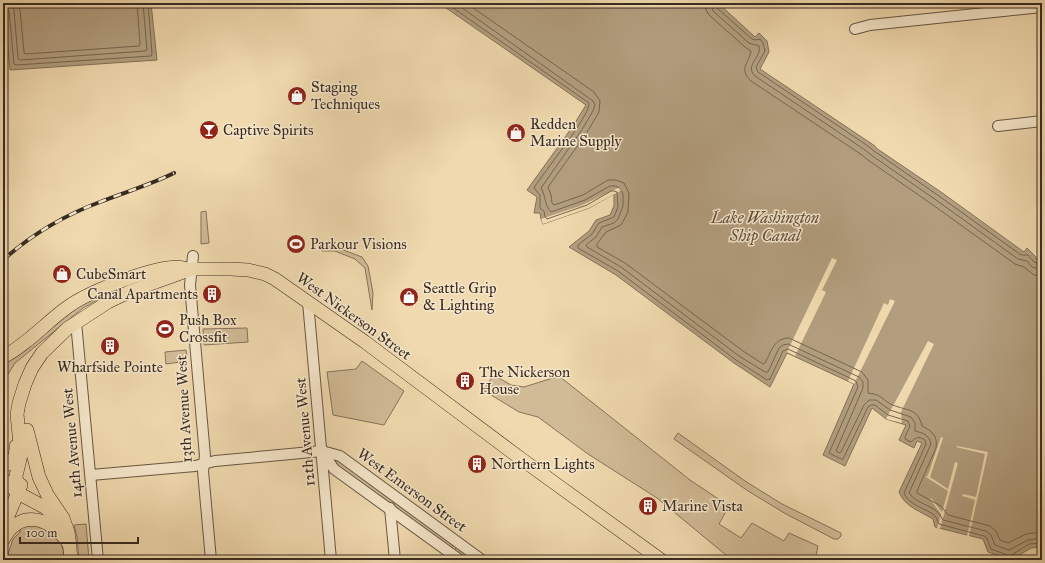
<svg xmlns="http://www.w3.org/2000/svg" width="1045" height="563" font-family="'IM FELL Great Primer',serif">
<rect width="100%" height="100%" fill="#f0d9ae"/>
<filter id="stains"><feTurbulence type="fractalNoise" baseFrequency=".005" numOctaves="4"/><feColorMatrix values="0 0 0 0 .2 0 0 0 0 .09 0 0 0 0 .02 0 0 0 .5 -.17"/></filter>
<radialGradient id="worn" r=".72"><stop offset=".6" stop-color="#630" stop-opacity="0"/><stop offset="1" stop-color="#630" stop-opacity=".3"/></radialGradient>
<g fill="#d1bb96" stroke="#85735c">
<polygon points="206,211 209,243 201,244 201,212"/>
<polygon points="327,247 338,248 362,257 368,266 373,293 372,310 365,268 355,259 335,251 322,251 322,249"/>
<polygon points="135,279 83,308 15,363 7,376 3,423 3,367 8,359 67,312"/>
<polygon points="247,328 248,342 204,345 203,329"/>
<polygon points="186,350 187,356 180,357 181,362 166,364 165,352"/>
<polygon points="362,361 404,391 384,425 333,415 327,372 356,369"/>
<polygon points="494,375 511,385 524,387 559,376 690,480 729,506 719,524 741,538 752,523 784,541 789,533 818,546 815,560 732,560 657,498 588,454 538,417 519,412 483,390"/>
<polygon points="678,433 745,481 782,504 841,533 841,536 838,539 834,539 786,514 748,491 674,439"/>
<polygon points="332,460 336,460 370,481 455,543 451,549 343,470"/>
<path d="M39,524C53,535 66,540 63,560H6L13,539L20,532L21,525Z"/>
<polygon points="86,524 89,560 79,560 77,537 74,525"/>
<polygon points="457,546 477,560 466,560 454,551"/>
</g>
<g fill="#b29e7e" stroke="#827059">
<polygon points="4,3 151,3 157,60 10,70"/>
<path d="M439,3H718L755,37L759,33L767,41L769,52L760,69L875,146L876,148L941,192L1024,252L1027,248L1036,257V259L1042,262V547L1031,548L1011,560L988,552L983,539L935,527L933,519C920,511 905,507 899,492L922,443L917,441L914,448L899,440L906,425L886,419L872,408L845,466L823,455L854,384L787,353L770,387L734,363L616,275L569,247L589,231L596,220L610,215L614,206V194L589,208L543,224L541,219L540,213H534L537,197L527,190L573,126L586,105Z"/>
</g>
<g fill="#f0d9ae">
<polygon points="620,187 622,190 589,208 543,224 541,219 580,206"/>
<polygon points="832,258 837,260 822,290 826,292 795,356 787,352"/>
<polygon points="890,299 895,301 854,384 848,381 884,303 888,305"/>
<polygon points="928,341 934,344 901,412 902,423 886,419"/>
<polygon points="941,437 943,438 930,477 948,489 955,462 958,463 940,529 937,528 941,514 930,499 931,498 942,512 948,491 926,477 928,475"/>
<polygon points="957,446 988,452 969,536 967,536 975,500 962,496 963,494 976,497 985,454 956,447"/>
</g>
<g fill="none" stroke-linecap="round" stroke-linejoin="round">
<g stroke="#766450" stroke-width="1">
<polyline points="7,3 11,6 14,10 18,58 20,60 145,51 147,50 143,3"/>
<polyline points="17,3 20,10 24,52 25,54 139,46 140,44 137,3"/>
<path d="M446,3L589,103C591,115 542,174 534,188L540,195V208L544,211L545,217L547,219L587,205L611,191H614L617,192L618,207L614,217L599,223L592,234L578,245V248L618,271L736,360L767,380L770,379L783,351L788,349L856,381L858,387L829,453L841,459H843L868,407L871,405H875L888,415L908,421L910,426L905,437V439L911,442C917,437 918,436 925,440L926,444L904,493C909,506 925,507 935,516C937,518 938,522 939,524L984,536L987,538L991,549L1010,556L1029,544L1042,543"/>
<path d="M455,3L593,101L595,105L593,111L581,131L541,188C546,196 544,205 551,212L585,200L610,186H615L620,188L623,194V206L618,219L614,223L602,227L596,237L586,245L587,247L621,267L739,356L765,372H768L779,348L783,345L788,344L859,377L863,382V388L836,451L839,453L841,452L864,405L869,400H876L890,410L911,417L915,423V431C922,433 929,434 931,444L909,493C918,506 936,504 943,520L986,531L991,535L995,545L1009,550L1028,540L1042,538"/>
<path d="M466,3L594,92L600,101L599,112L586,134L548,187L551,195L552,203L554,205L583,195L608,180H616L624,183L629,193L628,212L621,225L606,232L597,244V247L625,263L743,351L763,364L765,363C771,352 774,338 789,338L862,372L868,380V393C884,395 881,400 893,405C907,411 918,408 922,426C932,431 938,436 936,448L917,491V493L941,506L948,515L990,526L996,531L1000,540L1008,543L1026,534L1042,532"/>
<path d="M705,3L706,10L709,15L745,47L751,51C749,63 738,69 751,81L862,155L868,160L933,205L1015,264L1024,267L1034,275L1042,276"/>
<path d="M711,3L713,11L749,43L759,46C762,58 744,65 755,76L865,150L871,155L936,200L1018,259L1027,261L1032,267L1042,270"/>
<polyline points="716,3 717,8 752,39 755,40 760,39 763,43 765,51 756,67 758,72 868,146 874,151 939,196 1021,255 1028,255 1034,262 1042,265"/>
<polyline points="3,7 7,8 9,11 14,64 16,65 151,56 152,54 148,3"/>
</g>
<defs>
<g id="minor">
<polyline points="855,29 870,25 1042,7"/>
<polyline points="998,126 1042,121"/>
<polyline points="193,256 190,285 205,456 203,471 211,560"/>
<polyline points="308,302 331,560"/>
<polyline points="76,322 98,560"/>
<polyline points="323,453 334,469 460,560"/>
<polyline points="91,475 195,466 215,461 322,451 340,456 482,560"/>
<polyline points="390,508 395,560"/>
</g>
<g id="major">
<path d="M3,357C28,344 46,322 69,306C89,292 161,262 184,268"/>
<polyline points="27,430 39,477 48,496 63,518 68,532 70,546"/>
<path d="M3,466C14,463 16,456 16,446"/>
<polyline points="3,479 18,493 46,508 57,520"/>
<polyline points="18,493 16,476 21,455 17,414 19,403 25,384 32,368 42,353 68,328 108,302 131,291 192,269 231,269 248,270 265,274 275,279 365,342 520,458 661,560"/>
<polyline points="3,528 21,485"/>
<polyline points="68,538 70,549 71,560"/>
<path d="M3,540C20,507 52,518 69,544"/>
</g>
</defs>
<use href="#minor" stroke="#675644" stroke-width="12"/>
<use href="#major" stroke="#392b21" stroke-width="14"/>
<use href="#minor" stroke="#f5e6ca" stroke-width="10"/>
<use href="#major" stroke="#f0d9ae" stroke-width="13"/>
<defs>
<path id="rail" d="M3,260C31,235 65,215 100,202C125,192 150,185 174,173"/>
</defs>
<use href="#rail" stroke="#392b21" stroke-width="4"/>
<use href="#rail" stroke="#f5e6ca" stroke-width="2.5" stroke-dasharray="8" stroke-linecap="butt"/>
</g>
<defs>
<symbol id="shop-disc" viewBox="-11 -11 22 22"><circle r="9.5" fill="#8f2418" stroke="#f5e6ca"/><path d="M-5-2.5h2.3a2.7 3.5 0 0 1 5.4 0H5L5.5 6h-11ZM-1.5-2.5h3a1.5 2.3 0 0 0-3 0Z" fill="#fff"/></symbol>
<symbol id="bar-disc" viewBox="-11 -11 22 22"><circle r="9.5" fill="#8f2418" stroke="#f5e6ca"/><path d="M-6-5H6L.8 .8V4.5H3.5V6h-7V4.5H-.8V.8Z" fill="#fff"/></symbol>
<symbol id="stadium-disc" viewBox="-11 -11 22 22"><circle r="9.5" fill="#8f2418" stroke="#f5e6ca"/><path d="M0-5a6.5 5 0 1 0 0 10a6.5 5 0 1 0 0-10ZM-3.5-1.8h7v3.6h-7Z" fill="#fff"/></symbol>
<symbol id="building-disc" viewBox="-11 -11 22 22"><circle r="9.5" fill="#8f2418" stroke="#f5e6ca"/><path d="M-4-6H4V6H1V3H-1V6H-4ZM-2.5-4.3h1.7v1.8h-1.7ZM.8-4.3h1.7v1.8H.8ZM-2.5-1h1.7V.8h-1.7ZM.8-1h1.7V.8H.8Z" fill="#fff"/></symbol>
</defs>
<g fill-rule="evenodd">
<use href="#shop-disc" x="286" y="85" width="22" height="22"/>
<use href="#bar-disc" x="198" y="119" width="22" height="22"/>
<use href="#shop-disc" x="505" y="122" width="22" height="22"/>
<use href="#stadium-disc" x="285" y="233" width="22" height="22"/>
<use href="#shop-disc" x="51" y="263" width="22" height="22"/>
<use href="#building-disc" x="201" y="283" width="22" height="22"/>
<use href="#shop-disc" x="398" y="286" width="22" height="22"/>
<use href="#stadium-disc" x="154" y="318" width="22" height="22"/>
<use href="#building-disc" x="99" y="335" width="22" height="22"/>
<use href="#building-disc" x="454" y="370" width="22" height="22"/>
<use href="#building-disc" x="466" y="453" width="22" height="22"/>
<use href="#building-disc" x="637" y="495" width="22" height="22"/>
</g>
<g text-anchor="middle" stroke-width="3" stroke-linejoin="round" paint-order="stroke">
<g font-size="15" fill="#392b21" stroke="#f5e6ca" text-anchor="start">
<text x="311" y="92">Staging<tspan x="311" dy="17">Techniques</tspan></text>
<text x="530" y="129">Redden<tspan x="530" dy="17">Marine Supply</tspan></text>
<text x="223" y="135">Captive Spirits</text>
<text x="310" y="249">Parkour Visions</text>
<text x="76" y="279">CubeSmart</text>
<text x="423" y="293">Seattle Grip<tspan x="423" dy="17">&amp; Lighting</tspan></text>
<text x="198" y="299" text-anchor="end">Canal Apartments</text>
<text x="179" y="325">Push Box<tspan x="179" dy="17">Crossfit</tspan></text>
<text x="110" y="372" text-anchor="middle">Wharfside Pointe</text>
<text x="479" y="377">The Nickerson<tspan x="479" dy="17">House</tspan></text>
<text x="491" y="469">Northern Lights</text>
<text x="662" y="511">Marine Vista</text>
</g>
<g font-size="15" fill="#392b21" stroke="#f5e6ca">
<text transform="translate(354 316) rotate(36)" y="5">West Nickerson Street</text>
<text transform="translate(184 409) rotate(-93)" y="5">13th Avenue West</text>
<text transform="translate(305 432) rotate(-95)" y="5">12th Avenue West</text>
<text transform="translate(72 443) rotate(-95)" y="5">14th Avenue West</text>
<text transform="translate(412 490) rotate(36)" y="5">West Emerson Street</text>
</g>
<g font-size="16" font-style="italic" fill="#5d4e3d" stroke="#f5e6ca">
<text x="765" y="223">Lake Washington<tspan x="765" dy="18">Ship Canal</tspan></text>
</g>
</g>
<rect width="1045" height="563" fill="none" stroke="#f0d9ae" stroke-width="16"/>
<rect x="4" y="4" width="1037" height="555" fill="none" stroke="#392b21" stroke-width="2"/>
<rect x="8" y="8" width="1029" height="547" fill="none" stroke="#392b21"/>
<path d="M20 537v6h118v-6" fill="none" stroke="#392b21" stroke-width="2"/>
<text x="26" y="537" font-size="12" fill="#392b21" stroke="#f5e6ca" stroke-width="3" paint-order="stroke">100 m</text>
<rect width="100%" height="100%" filter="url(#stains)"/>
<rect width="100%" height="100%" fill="url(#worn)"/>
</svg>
